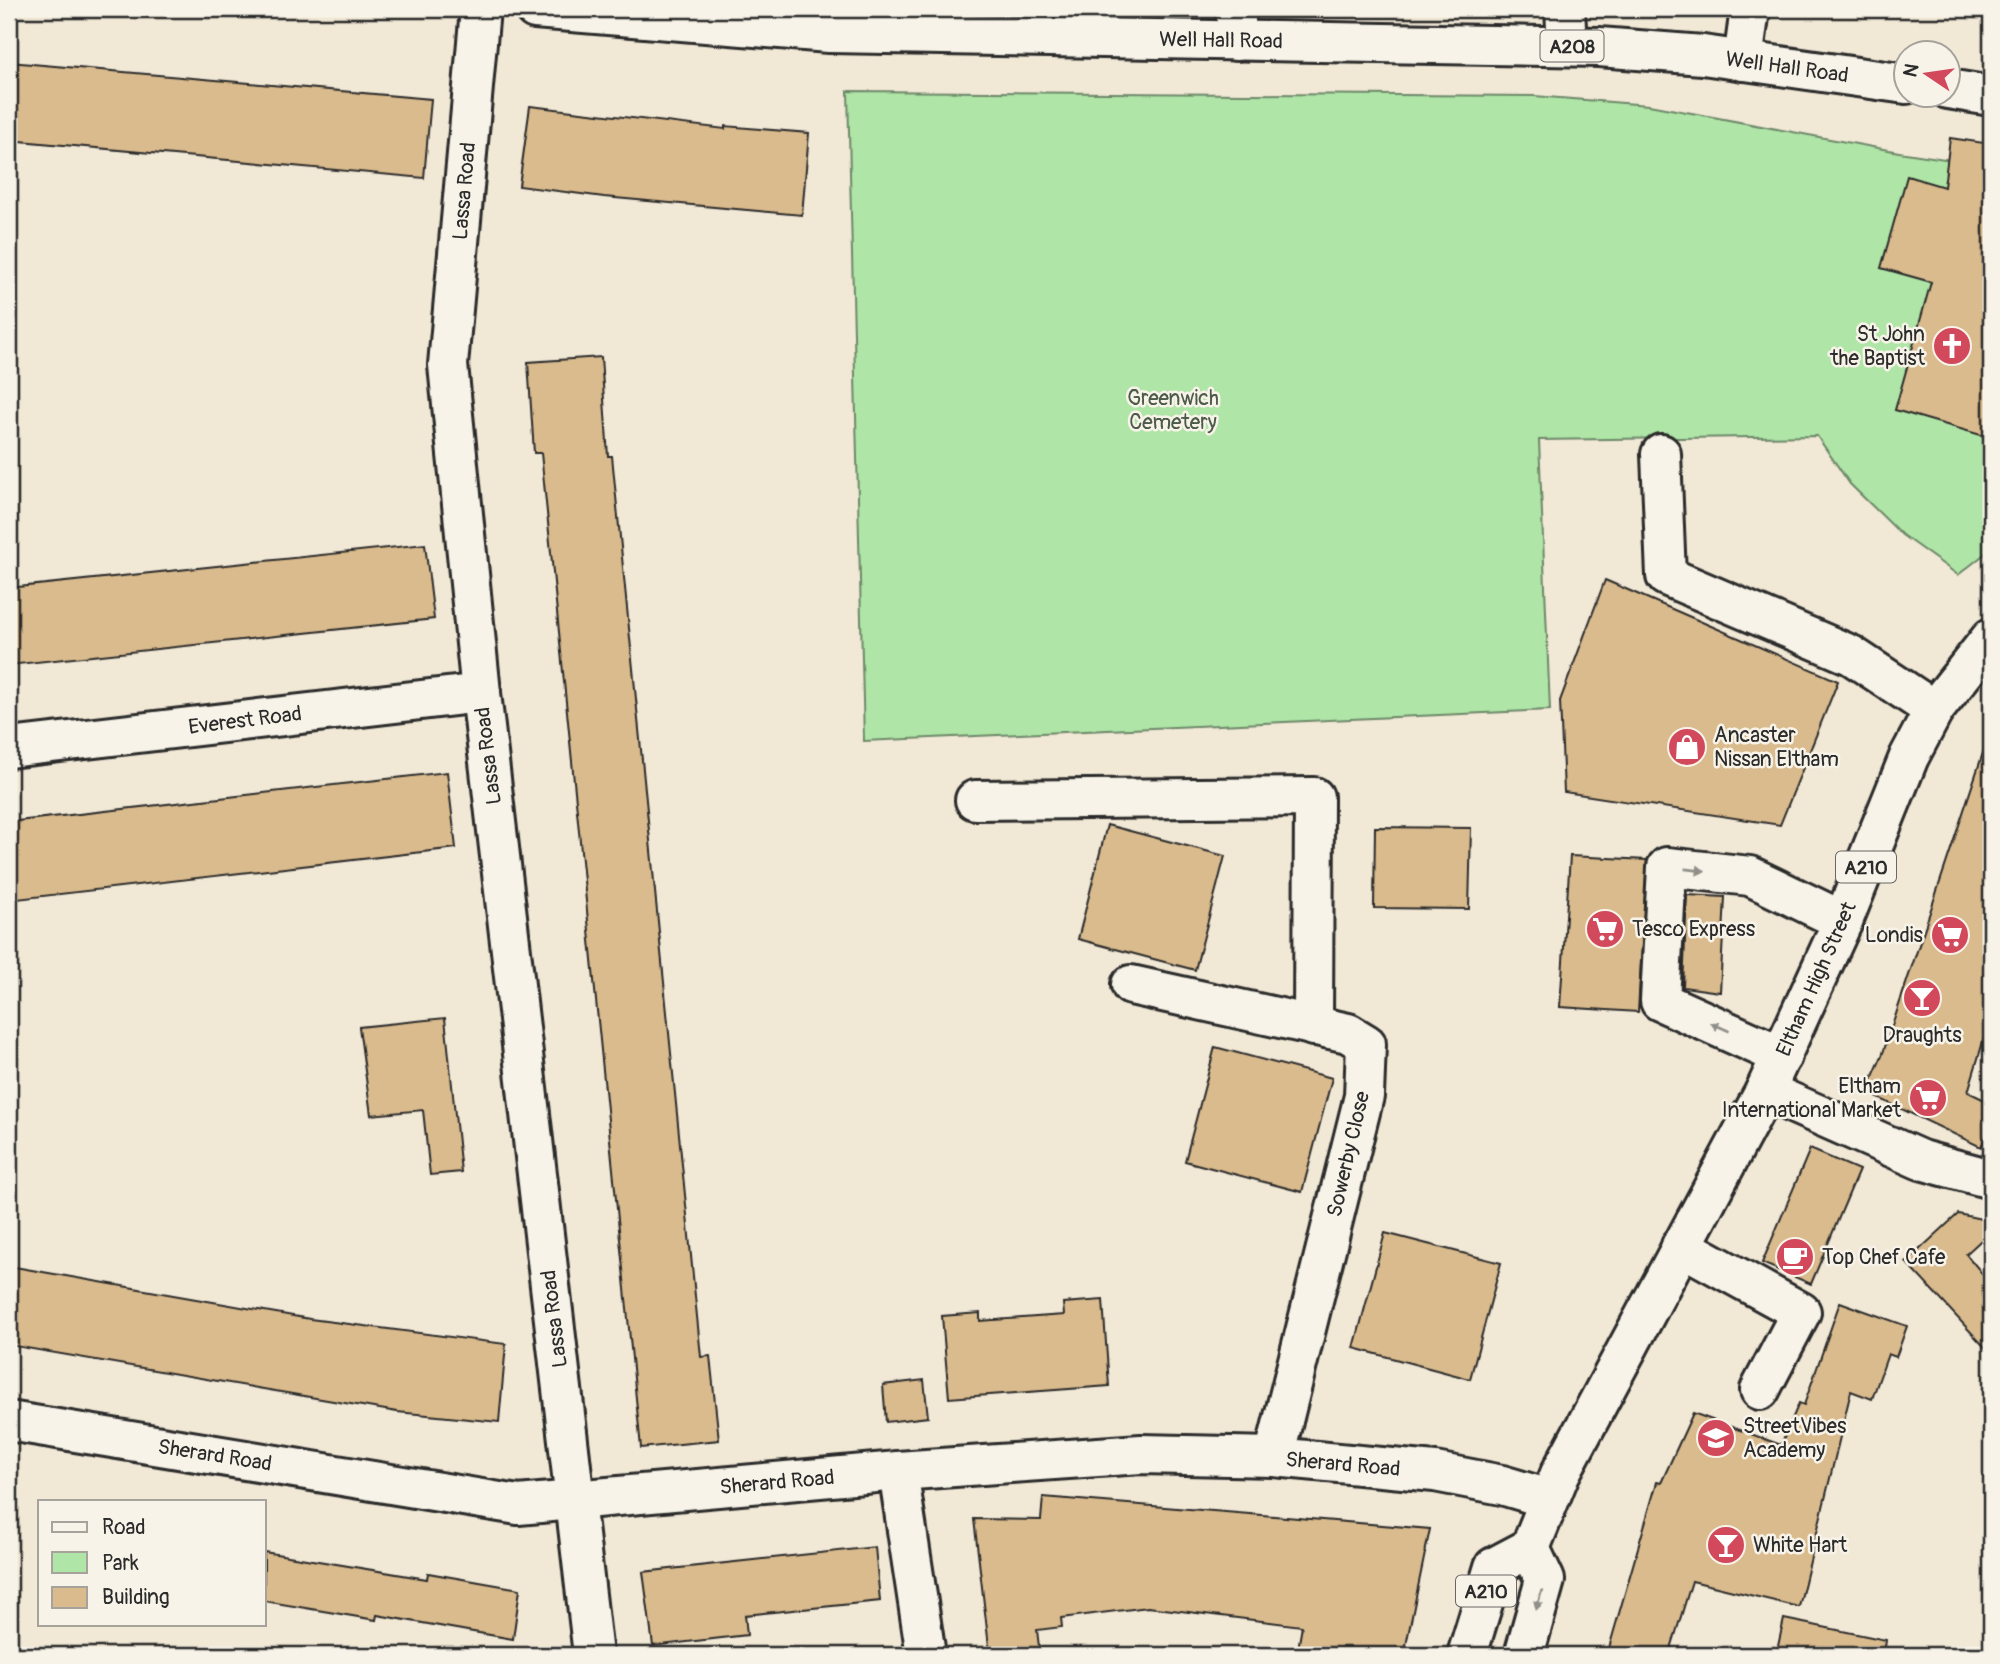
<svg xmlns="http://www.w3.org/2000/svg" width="2000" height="1664" font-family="Pangolin,sans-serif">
<rect width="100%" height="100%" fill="#f1e8d6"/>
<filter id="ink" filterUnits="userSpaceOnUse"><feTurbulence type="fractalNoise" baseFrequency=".0143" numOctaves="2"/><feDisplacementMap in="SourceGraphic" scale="14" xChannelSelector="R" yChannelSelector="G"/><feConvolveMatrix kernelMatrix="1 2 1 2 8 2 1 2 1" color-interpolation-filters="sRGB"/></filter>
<g filter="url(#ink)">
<polygon fill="#afe5a7" stroke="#6d8869" stroke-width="2" points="848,91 1534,96 1649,105 1899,152 1991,166 1991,549 1958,575 1902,535 1850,484 1817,436 1539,440 1550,710 864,741"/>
<g fill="#dabb8d" stroke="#2b2b2b" stroke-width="2">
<polygon points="9,62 431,99 424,178 9,140"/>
<polygon points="530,106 725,129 725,126 809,133 802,215 604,197 519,186"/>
<polygon points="1950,138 1991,144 1991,438 1895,410 1931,282 1881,268 1907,176 1944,187"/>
<polygon points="601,357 608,456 612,456 701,1357 710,1356 719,1440 641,1448 541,453 534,453 528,362"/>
<polygon points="425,544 434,619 9,665 9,588"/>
<polygon points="1605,580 1838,681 1780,825 1564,792 1560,701"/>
<polygon points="1985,747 1991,748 1991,1015 1968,1092 1991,1103 1991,1125 1981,1147 1866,1092 1882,1056"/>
<polygon points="447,772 456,848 9,900 9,822"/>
<polygon points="1107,825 1225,856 1195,970 1078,939"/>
<polygon points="1375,827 1471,828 1469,909 1374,908"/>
<polygon points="1570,856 1647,860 1638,1012 1560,1007"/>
<polygon points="1687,895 1725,897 1720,992 1683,987"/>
<polygon points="445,1018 461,1172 430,1175 423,1110 371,1115 359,1027"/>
<polygon points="1215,1047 1332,1078 1302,1192 1185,1161"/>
<polygon points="1810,1149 1859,1170 1811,1284 1762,1263"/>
<polygon points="1958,1214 1991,1221 1991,1231 1966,1254 1991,1284 1991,1354 1906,1262"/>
<polygon points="1385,1233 1501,1263 1470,1379 1354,1348"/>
<polygon points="9,1266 310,1319 506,1344 499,1422 397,1412 9,1345"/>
<polygon points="1103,1300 1109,1386 949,1398 942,1316 980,1313 980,1321 1064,1315 1063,1303"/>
<polygon points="1840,1302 1907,1326 1896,1357 1888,1354 1872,1399 1851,1391 1799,1607 1692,1581 1669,1655 1607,1655 1657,1482 1661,1483 1693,1413 1781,1445 1799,1403 1804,1405"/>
<polygon points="924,1380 928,1417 886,1422 883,1385"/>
<polygon points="1043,1497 1430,1529 1404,1655 1297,1655 1302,1626 1148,1607 1061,1618 1062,1627 1037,1630 1040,1655 990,1655 974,1519 1041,1520"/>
<polygon points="875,1547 880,1601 745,1615 747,1635 653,1646 643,1572"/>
<polygon points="264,1552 427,1579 428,1573 520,1589 513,1639 377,1615 376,1620 264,1601"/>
<polygon points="1784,1619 1886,1640 1884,1655 1776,1655"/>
</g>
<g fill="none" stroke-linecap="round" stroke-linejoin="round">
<defs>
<g id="minor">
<polyline points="480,9 448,365 481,693 593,1655"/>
<polyline points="1236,9 1236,41"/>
<polyline points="1565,9 1567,46"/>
<polyline points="1743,61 1750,9"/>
<polyline points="1661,454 1666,576 1851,655 1934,710"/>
<polyline points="9,748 481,693"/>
<polyline points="975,800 1314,797 1313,1026"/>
<polyline points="1131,985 1348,1033 1366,1044 1364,1096 1274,1457"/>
<polyline points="1782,1056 1660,1001 1667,867 1750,876 1843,921"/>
<polyline points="1765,1091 1921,1160 1991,1179"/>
<polyline points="1681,1246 1801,1312 1760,1390"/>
<polyline points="9,1421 518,1505 898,1471 1141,1454 1274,1457 1435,1472 1502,1485 1549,1499"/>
<polyline points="898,1471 926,1655"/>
</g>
<g id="major">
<polyline points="535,9 829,33 1599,47 1703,55 1906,84"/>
<polyline points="1948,89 1991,96"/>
<polyline points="1530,1548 1560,1474 1765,1091 1843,921 1909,757 1934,710 1991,638"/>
<polyline points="1467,1655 1494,1567 1530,1548"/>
<polyline points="1524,1655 1545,1580 1530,1548"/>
</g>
</defs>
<use href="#minor" stroke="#2b2b2b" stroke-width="44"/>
<use href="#major" stroke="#2b2b2b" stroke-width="44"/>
<use href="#minor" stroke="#f7f3e8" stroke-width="38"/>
<use href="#major" stroke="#f7f3e8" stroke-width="38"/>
</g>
<defs><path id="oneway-solid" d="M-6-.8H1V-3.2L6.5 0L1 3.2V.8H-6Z" transform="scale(1.75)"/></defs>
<g fill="#918f8a">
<use href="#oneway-solid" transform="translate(1695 870) rotate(6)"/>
<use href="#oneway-solid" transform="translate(1720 1027) rotate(-156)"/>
<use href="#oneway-solid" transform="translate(1539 1600) rotate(106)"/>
</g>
</g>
<defs>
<symbol id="church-disc" viewBox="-11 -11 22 22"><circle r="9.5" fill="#d1495b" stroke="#f7f3e8"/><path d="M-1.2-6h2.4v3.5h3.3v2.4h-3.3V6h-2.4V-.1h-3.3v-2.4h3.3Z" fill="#fff"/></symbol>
<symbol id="shop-disc" viewBox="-11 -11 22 22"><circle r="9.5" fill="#d1495b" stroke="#f7f3e8"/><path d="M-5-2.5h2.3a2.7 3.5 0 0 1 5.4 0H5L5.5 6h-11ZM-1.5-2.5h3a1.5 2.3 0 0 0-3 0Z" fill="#fff"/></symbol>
<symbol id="supermarket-disc" viewBox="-11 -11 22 22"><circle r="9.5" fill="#d1495b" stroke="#f7f3e8"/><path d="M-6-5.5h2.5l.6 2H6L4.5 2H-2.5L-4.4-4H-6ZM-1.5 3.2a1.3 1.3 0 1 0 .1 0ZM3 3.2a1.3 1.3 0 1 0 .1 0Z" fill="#fff"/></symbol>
<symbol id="bar-disc" viewBox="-11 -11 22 22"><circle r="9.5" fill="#d1495b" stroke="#f7f3e8"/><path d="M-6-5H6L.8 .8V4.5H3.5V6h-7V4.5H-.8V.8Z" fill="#fff"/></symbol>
<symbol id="cafe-disc" viewBox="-11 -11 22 22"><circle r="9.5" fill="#d1495b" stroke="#f7f3e8"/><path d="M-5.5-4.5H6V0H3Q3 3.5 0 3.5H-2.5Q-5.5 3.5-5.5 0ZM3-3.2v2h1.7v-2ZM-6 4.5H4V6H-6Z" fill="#fff"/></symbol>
<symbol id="school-disc" viewBox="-11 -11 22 22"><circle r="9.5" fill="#d1495b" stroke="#f7f3e8"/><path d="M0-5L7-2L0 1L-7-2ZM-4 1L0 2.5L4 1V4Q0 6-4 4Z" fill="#fff"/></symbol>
</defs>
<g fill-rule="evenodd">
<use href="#church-disc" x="1930" y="324" width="44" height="44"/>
<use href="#shop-disc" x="1665" y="725" width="44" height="44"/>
<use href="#supermarket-disc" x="1583" y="907" width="44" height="44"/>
<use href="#supermarket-disc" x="1928" y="913" width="44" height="44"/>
<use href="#bar-disc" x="1900" y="976" width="44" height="44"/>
<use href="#supermarket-disc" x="1906" y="1076" width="44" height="44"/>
<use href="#cafe-disc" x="1773" y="1235" width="44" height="44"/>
<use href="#school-disc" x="1694" y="1416" width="44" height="44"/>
<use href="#bar-disc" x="1704" y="1523" width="44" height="44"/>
</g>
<g text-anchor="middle" stroke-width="5" stroke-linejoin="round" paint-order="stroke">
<g fill="#f7f3e8" stroke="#686764" stroke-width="2">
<rect x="1540.5" y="30.5" width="63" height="31" rx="5"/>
<rect x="1836" y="851.5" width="60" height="31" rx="5"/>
<rect x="1456" y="1575.5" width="60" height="31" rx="5"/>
</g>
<g font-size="19" font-weight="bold" fill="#2b2b2b">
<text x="1572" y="53">A208</text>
<text x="1866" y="874">A210</text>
<text x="1486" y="1598">A210</text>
</g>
<g font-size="21" fill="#2b2b2b" stroke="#f7f3e8">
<text transform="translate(1221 40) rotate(1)" y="7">Well Hall Road</text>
<text transform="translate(1787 67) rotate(8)" y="7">Well Hall Road</text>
<text transform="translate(464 191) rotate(-85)" y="7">Lassa Road</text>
<text transform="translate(245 720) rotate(-7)" y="7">Everest Road</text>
<text transform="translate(488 756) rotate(-97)" y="7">Lassa Road</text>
<text transform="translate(1816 979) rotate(-66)" y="7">Eltham High Street</text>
<text transform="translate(1348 1154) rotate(-77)" y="7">Sowerby Close</text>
<text transform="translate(554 1319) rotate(-97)" y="7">Lassa Road</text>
<text transform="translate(215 1455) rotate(9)" y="7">Sherard Road</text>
<text transform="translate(1343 1464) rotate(5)" y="7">Sherard Road</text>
<text transform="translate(777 1482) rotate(-5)" y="7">Sherard Road</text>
</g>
<g font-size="21" fill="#2b2b2b" stroke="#f7f3e8" text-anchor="start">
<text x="1925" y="341" text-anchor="end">St John<tspan x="1925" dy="24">the Baptist</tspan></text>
<text x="1714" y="742">Ancaster<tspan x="1714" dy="24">Nissan Eltham</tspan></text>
<text x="1632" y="936">Tesco Express</text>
<text x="1923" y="942" text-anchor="end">Londis</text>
<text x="1922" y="1042" text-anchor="middle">Draughts</text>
<text x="1901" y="1093" text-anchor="end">Eltham<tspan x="1901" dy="24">International Market</tspan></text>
<text x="1822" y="1264">Top Chef Cafe</text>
<text x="1743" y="1433">StreetVibes<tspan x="1743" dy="24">Academy</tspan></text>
<text x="1753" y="1552">White Hart</text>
</g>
<g font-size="21" fill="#4c5a4a" stroke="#f7f3e8">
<text x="1173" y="405">Greenwich<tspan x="1173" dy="24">Cemetery</tspan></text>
</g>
</g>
<rect width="2000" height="1664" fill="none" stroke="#f7f3e8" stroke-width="35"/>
<rect x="18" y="18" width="1965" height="1629" fill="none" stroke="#2b2b2b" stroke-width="2.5" filter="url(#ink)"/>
<rect x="38" y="1500" width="228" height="126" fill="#f7f3e8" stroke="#a5a39c" stroke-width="2"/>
<rect x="52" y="1522" width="35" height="10" fill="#f7f3e8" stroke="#a5a39c" stroke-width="2"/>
<text x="102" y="1534" font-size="21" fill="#2b2b2b">Road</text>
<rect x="52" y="1552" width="35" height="21" fill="#afe5a7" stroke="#a5a39c" stroke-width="2"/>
<text x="102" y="1570" font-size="21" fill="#2b2b2b">Park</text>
<rect x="52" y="1587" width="35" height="21" fill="#dabb8d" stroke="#a5a39c" stroke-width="2"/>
<text x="102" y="1604" font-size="21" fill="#2b2b2b">Building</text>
<g transform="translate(1927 74) rotate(283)"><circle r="33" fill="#f7f3e8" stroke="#a5a39c" stroke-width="2"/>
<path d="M0-5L12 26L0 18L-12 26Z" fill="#d1495b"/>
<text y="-10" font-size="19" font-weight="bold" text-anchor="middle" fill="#2b2b2b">N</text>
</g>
</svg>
